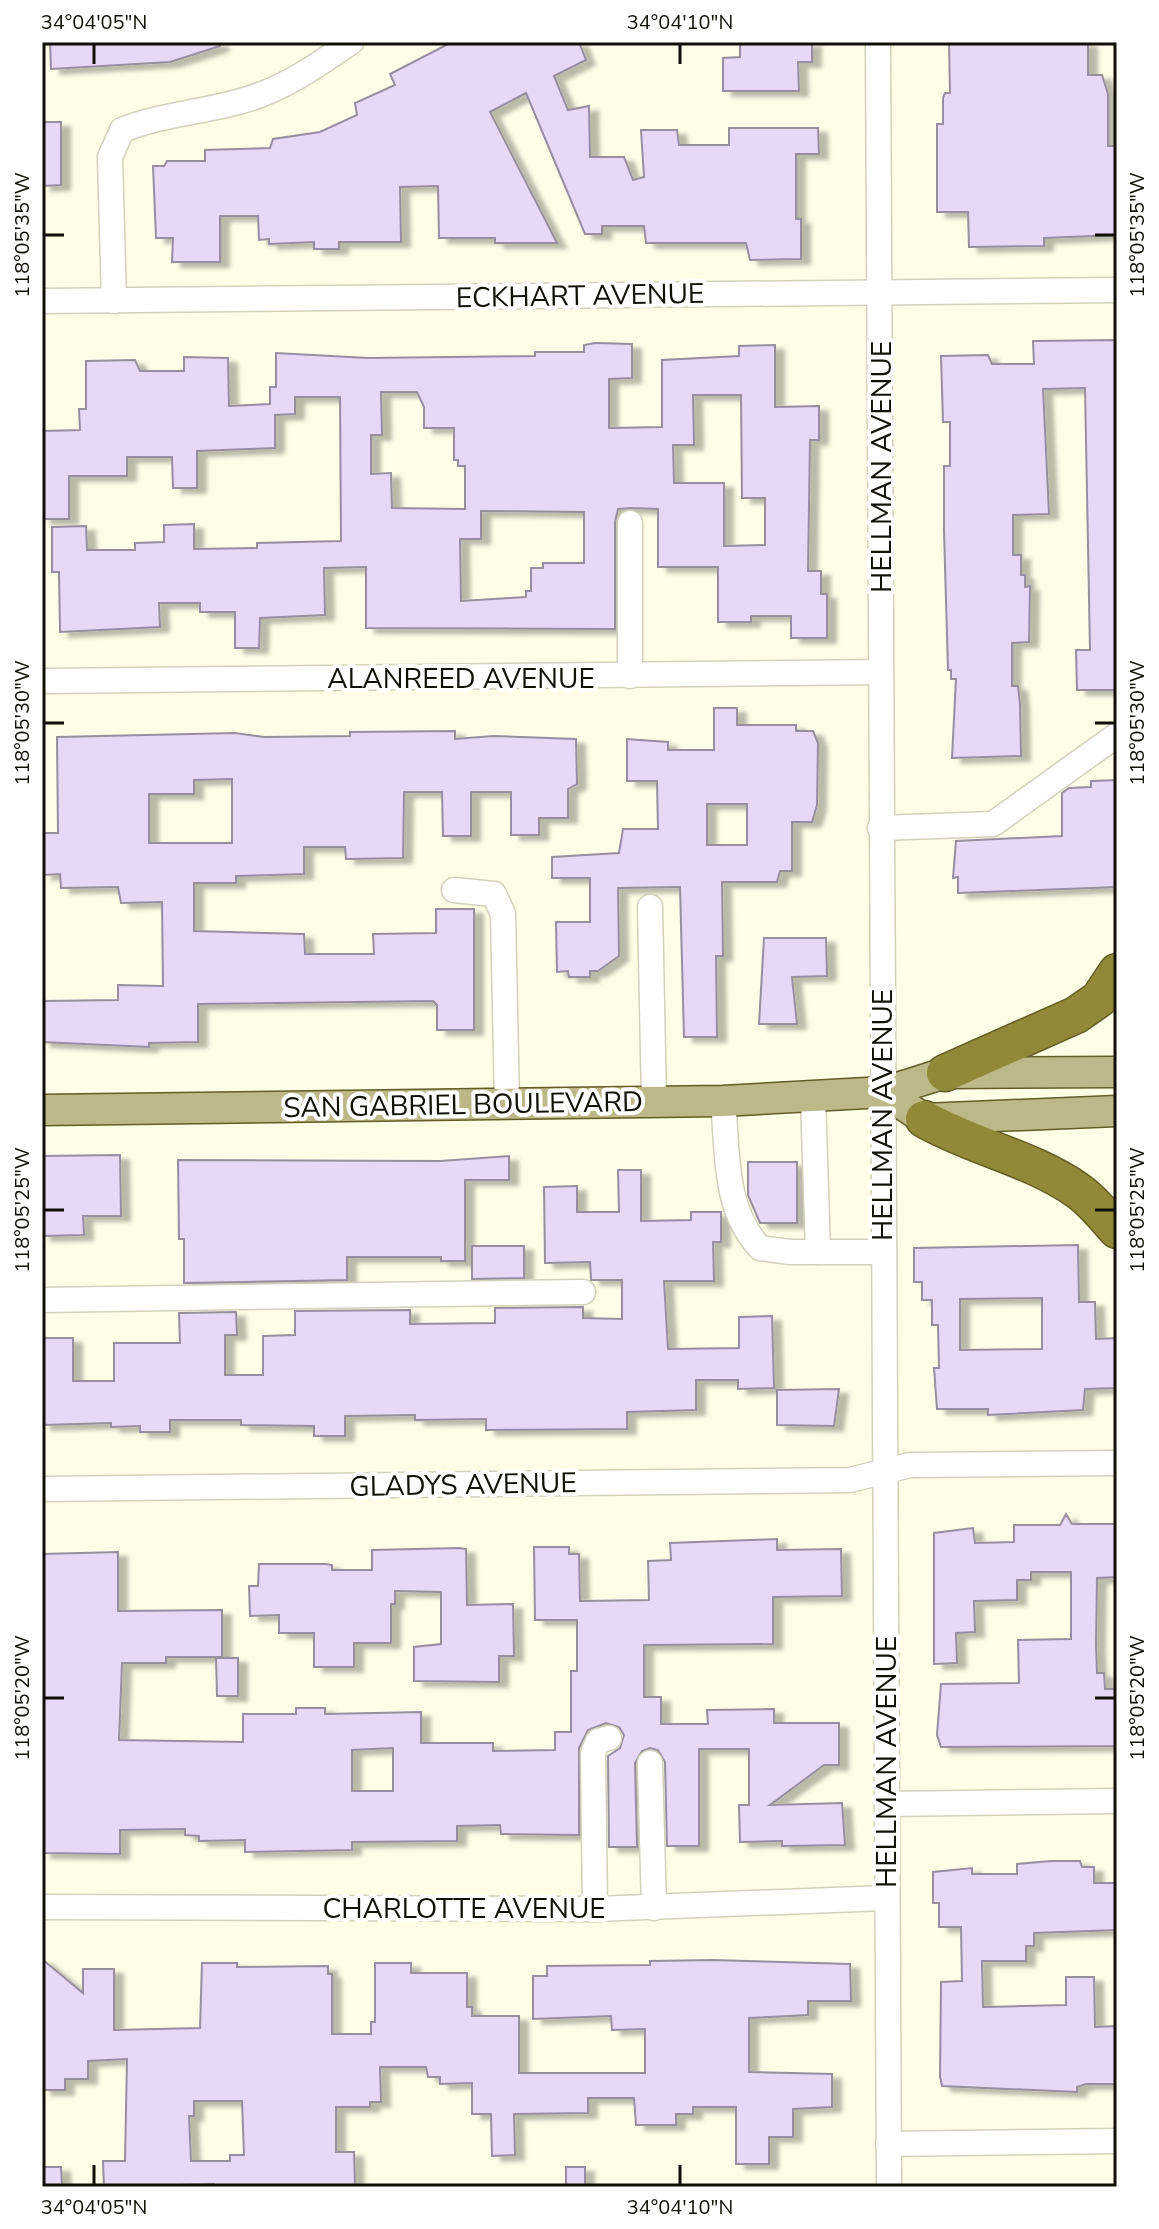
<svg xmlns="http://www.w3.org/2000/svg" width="1159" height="2229" font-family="'Nunito Sans',sans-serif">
<defs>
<filter id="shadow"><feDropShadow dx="9" dy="5" stdDeviation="2" flood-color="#0004"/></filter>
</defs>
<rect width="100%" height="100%" fill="#fefde6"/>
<g fill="#e6d8f6" stroke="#978ea2" stroke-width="2" fill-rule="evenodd" filter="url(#shadow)">
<polygon points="50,42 219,42 220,46 170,62 51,69"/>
<polygon points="452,42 579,42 586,60 554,76 568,110 589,106 590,157 624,157 633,180 644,177 641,130 677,130 679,145 729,145 729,128 818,128 819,154 796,154 796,219 801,219 801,259 750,260 746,243 646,243 644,226 602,226 602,234 585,234 526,93 490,112 557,243 495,243 495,238 439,238 438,186 400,187 401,242 339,242 339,249 314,249 314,242 269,244 269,239 259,240 258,216 220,216 220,262 172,262 173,238 156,238 153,166 164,166 167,161 205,161 205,150 270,148 273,139 320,132 357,115 355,103 395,85 390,74"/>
<polygon points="740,42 812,42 812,62 798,62 799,91 723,91 723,58 740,57"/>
<polygon points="949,42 1088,42 1088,75 1102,75 1108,94 1108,146 1116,146 1117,235 1044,238 1044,246 969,247 968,212 937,212 937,124 943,124 943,98 945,93 950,93"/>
<polygon points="42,122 61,122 61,185 42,186"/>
<polygon points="1117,340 1117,690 1077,690 1076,650 1090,650 1085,388 1043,389 1049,514 1013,515 1013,555 1021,555 1021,575 1025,575 1025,587 1030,586 1029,642 1012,643 1012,686 1018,686 1020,704 1021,756 952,758 956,679 951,679 951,670 948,670 944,531 944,466 950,466 950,422 943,422 941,356 988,355 992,364 1034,364 1033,341"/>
<path d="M595,343L632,344V378L609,379V428L662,427V360L739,356V346L775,345V407L819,406V440H810L808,571H821V594H827V638H791V616H751V622H718V567H658V509L631,508L618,509L615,522V629L366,628V567L324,568L325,615L260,618L259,648H235V612H200V603H159L160,627L60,632L59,572H52V527L86,526L87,550H135V543L164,542V525L194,524V549L257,548V543L341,541L340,397H295V414L275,415V448L197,451V488H173L172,457H127V476H69V519H42V431L80,430L79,409H86V361L135,360L140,371H184V357L228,358L229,406L270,404V387H276V353L368,358L535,356V352H584V345ZM381,392H417L424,407V428H454V460H458V466H465V509L392,508L391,473L371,474V435H382ZM693,395H741L742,498H765V545L724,546V483H674L673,445H694ZM481,511L584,512V563H543V568H531V591H526V597L461,601L460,539H481Z"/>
<path d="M714,708H737V725H796V731H813L818,743L817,805L812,822H792V871H780L777,882H722L723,956H716L717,1037H684L680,887L618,888L619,956L598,971H590V977H569L568,971L557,972L556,922H590V878H552V857L619,853L623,829H658L657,781H627V739L668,742V750H714ZM707,804H747V845H707Z"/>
<path d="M455,731V739L493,736L576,739L577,784L568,789V818H539V835H511V792H471V836H443L442,792H404L403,858L346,859L345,847H304V874L236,876V883H194V931L304,934L305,954H374L373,934L436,933V909H474V1030H437V1005L433,1001L198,1004V1042L149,1043V1047L42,1042V1001L118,1000V985L163,986L162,902L121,903L118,887L61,888L60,874L43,875L42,833H58L57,737L235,733L264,737L350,736V732ZM232,779V843H149V794H194V780Z"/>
<polygon points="1117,780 1117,887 958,893 958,877 953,878 956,841 1062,836 1062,793 1069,788 1091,787 1091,781"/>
<polygon points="764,938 826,938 827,976 792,977 797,1024 759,1024"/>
<polygon points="120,1155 121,1216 83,1216 84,1235 42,1236 42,1156"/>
<polygon points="509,1156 509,1180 465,1180 465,1261 441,1261 441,1257 347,1257 347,1280 184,1283 184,1239 179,1239 178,1160 440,1161"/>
<polygon points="748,1162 797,1162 797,1223 760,1223 748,1195"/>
<polygon points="618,1170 641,1170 641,1221 691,1220 691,1212 721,1212 721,1242 713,1242 714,1281 664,1281 668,1349 739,1348 739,1317 772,1316 774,1388 738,1389 738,1380 696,1380 696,1410 627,1412 627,1429 486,1430 486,1419 415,1420 415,1415 345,1416 345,1436 314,1436 314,1426 241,1425 241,1420 170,1420 170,1432 140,1432 140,1426 111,1427 111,1423 42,1425 42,1338 73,1338 73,1381 114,1381 114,1343 180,1343 179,1313 236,1312 237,1335 225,1335 225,1375 263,1375 263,1336 295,1335 295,1311 410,1310 410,1324 495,1323 495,1308 583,1307 583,1318 622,1319 622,1280 591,1280 590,1262 545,1263 544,1187 577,1186 577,1212 619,1212"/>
<path d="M1078,1245L1079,1302H1095L1096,1339L1117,1338V1388L1085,1389L1083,1410L988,1415V1409H937L934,1368H939L938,1325H932V1300H922V1282H914V1248ZM1042,1298V1349L960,1350V1299Z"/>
<polygon points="472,1246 524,1246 524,1278 472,1279"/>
<polygon points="839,1389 834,1426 777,1425 777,1390"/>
<polygon points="1066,1514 1072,1524 1117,1524 1117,1577 1097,1578 1096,1645 1097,1673 1104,1673 1105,1689 1117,1689 1117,1746 941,1747 937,1735 941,1684 1019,1683 1018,1640 1071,1639 1071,1572 1031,1572 1031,1580 1017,1580 1017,1600 974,1601 975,1632 956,1633 957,1663 934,1664 934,1533 973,1528 975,1543 1014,1542 1014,1525 1060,1525"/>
<path d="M777,1539V1550L841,1549L842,1596L773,1597V1644L644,1645V1697H661V1724H708L707,1710L774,1709V1723H839V1765H824L770,1805L842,1803L845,1845L782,1846V1841L740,1842L739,1805H749V1749H699V1846H667L665,1762L658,1750L650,1748L642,1751L635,1763L637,1847H609L608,1756L620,1748L624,1735L619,1727L606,1723L588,1730L579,1748V1835L501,1834L500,1825L457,1826V1841L352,1842V1850L245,1852V1840L199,1841V1836L185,1835V1829L120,1830V1854L42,1853V1554L118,1552V1611L222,1610V1657H166V1663H122L119,1740L243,1742V1714H296V1708H325V1714L421,1712V1743H493V1751L555,1750V1732H571V1671H577V1620H535L534,1547H569V1554H579L580,1601L649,1600L648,1561L671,1560L670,1543ZM393,1748V1791H352V1750Z"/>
<polygon points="459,1548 466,1549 467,1605 513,1604 514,1656 499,1656 499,1682 414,1681 414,1647 441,1644 441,1592 395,1591 395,1604 391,1604 391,1643 354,1643 354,1667 314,1667 314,1633 279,1633 279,1615 250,1616 249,1586 258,1586 259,1564 326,1564 332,1565 332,1570 372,1570 372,1550"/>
<polygon points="216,1658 238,1658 238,1696 217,1696"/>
<polygon points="1051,1861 1080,1861 1082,1867 1094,1867 1094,1883 1117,1883 1117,1930 1034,1933 1034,1946 1026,1946 1026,1961 982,1961 983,2007 1066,2005 1066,1977 1094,1977 1095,2027 1117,2026 1117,2084 1086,2084 1077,2087 1077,2092 942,2086 940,2077 941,1982 962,1981 961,1927 939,1927 939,1903 933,1903 933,1872 972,1868 972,1874 1017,1874 1017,1864"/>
<path d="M42,1959L83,1993V1969H114V2030L200,2028L202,1963H237V1967L328,1966V1974H332V2034H371V2022H375V1963H411V1973H467V2007H472V2016H519V2073H645V2029L612,2030L611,2016L533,2019V1976H547V1966L650,1965V1961L714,1960L850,1964L851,2001H808V2015L749,2018V2072L832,2074V2107L793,2109V2137H769V2164H736V2107H693V2114H676V2125H636L634,2098H588V2113L514,2114L515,2155L492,2156L491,2114H472V2083L440,2084V2077H428L426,2067H380L381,2102H370V2107H336V2152H354L355,2187H214V2184L104,2187L103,2161H125L127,2059L88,2061V2079H65V2090H42ZM194,2101H242L244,2155H230V2161H191L189,2116H194Z"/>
<polygon points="42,2167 61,2167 62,2187 42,2187"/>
<rect x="566" y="2167" width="19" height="20"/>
</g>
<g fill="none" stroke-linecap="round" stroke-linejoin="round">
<defs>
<g id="minor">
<polyline points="878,42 889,2187"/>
<polyline points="42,301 1117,290"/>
<path d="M114,301L110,157L122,130C167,112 215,112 260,95C294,82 322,62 351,42"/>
<polyline points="630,523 630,676"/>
<polyline points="42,681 881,672"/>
<polyline points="880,828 993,824 1117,735"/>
<polyline points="454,890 494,894 503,914 507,1104"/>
<polyline points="650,907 654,1102"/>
<polyline points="813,1097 818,1252"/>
<path d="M723,1101C728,1153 723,1208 760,1248L790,1252H882"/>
<polyline points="42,1300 583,1292"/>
<polyline points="42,1489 850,1480 910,1465 1117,1463"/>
<polyline points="650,1763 654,1908"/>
<polyline points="887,1804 1117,1801"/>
<polyline points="42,1907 595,1909 886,1898"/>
<polyline points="595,1909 593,1753 598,1741 609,1738"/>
<polyline points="888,2144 1117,2141"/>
</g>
<g id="major">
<polyline points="885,1092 924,1119 1117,1111"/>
<polyline points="42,1110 723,1101 885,1092 945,1073 1117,1072"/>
</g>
<g id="highway">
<polyline points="945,1073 1076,1015 1099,999 1117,972"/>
<path d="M924,1119C973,1147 1031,1158 1077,1190C1092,1200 1105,1217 1117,1230"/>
</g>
</defs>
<use href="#minor" stroke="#d3d1bb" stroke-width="27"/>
<use href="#major" stroke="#635e27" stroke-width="33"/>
<use href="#highway" stroke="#635e27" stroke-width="39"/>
<use href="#minor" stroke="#fff" stroke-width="24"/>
<use href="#major" stroke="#bcb888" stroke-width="30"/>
<use href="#highway" stroke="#908938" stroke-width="36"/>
</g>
<path fill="none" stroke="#100f08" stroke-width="3" d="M94,44V64M680,44V64M44,235H64M1095,235H1115M44,723H64M1095,723H1115M44,1210H64M1095,1210H1115M44,1698H64M1095,1698H1115M94,2165V2185M680,2165V2185"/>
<g text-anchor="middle" stroke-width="8" stroke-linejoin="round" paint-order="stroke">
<g font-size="28" fill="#100f08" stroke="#fff">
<text transform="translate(580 295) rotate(-1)" y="10">ECKHART AVENUE</text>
<text transform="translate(881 467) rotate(-90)" y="10">HELLMAN AVENUE</text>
<text x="461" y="688">ALANREED AVENUE</text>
<text transform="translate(463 1104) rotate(-1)" y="10">SAN GABRIEL BOULEVARD</text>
<text transform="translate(882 1115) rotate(-90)" y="10">HELLMAN AVENUE</text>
<text transform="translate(463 1484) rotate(-1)" y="10">GLADYS AVENUE</text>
<text transform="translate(886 1762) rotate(-90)" y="10">HELLMAN AVENUE</text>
<text x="464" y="1918">CHARLOTTE AVENUE</text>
</g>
</g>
<rect width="1159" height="2229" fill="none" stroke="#ffffff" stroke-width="88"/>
<rect x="44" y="44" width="1071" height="2141" fill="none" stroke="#100f08" stroke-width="3"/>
<g font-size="20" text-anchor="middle" fill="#100f08">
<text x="94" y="29">34°04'05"N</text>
<text x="680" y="29">34°04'10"N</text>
<text transform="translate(1137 235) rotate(-90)" y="7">118°05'35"W</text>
<text transform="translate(22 235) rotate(-90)" y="7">118°05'35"W</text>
<text transform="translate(22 723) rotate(-90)" y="7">118°05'30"W</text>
<text transform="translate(1137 723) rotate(-90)" y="7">118°05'30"W</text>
<text transform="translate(1137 1210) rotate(-90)" y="7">118°05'25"W</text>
<text transform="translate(22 1210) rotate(-90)" y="7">118°05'25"W</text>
<text transform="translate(22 1698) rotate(-90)" y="7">118°05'20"W</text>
<text transform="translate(1137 1698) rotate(-90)" y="7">118°05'20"W</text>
<text x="94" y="2214">34°04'05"N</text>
<text x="680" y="2214">34°04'10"N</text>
</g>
</svg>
